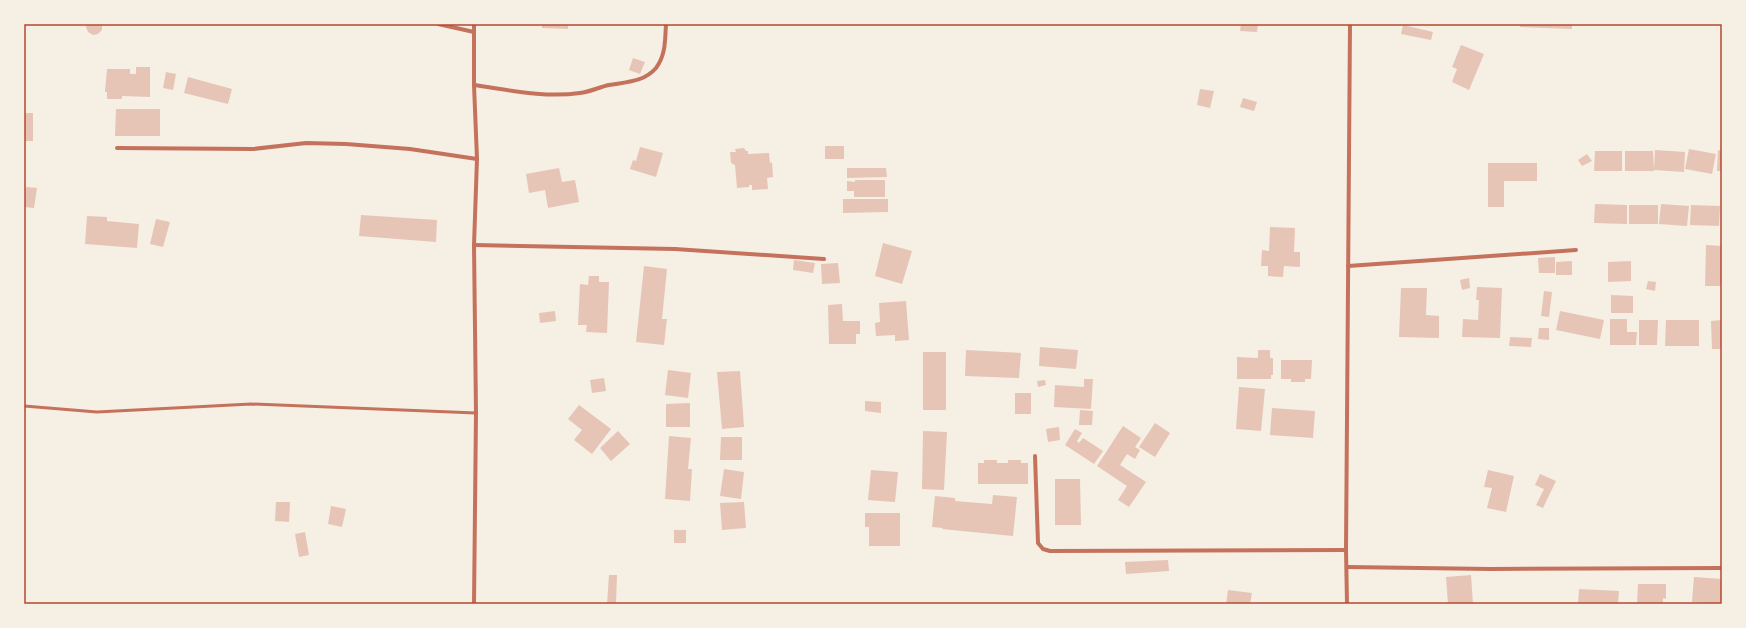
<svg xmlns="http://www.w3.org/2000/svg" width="1746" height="628" font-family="'Archivo Narrow',sans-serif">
<rect width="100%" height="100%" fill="#f6efe4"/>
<g fill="#e6c5b7">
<polygon points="87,24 102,24 102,30 98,34 93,35 88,32 86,27"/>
<polygon points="542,24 568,24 568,29 542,28"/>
<polygon points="1241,24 1258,24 1257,32 1240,31"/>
<polygon points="1520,24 1572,24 1572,29 1520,27"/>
<polygon points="1403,25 1433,32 1431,40 1401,34"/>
<polygon points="1461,45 1484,54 1469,90 1452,82 1457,69 1452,67"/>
<polygon points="633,58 645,62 640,74 629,70"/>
<polygon points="136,67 150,67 150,97 122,96 122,99 107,99 107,92 105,92 107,69 130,69 130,74 136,74"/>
<polygon points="166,72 176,74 173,90 163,88"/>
<polygon points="188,77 232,89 228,104 184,93"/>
<polygon points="1200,89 1214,91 1210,108 1197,105"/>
<polygon points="1243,98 1257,102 1254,111 1240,107"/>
<polygon points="116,109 160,109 160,136 115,136"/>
<rect x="24" y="113" width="9" height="28"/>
<rect x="825" y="146" width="19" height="13"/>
<polygon points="640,147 663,153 656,177 630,169 633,160 636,161"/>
<polygon points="744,148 746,151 748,151 748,154 769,153 770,163 772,162 773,177 767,178 768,189 752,190 752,185 749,185 749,187 737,188 735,165 731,163 730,152 736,152 735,149"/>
<polygon points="1689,149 1716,154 1712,174 1685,169"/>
<polygon points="1655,150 1685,152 1684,172 1654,170"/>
<polygon points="1718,150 1722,151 1722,171 1717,171"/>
<polygon points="1595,151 1622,151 1622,171 1594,171"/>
<polygon points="1625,151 1653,151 1654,171 1625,171"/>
<polygon points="1587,154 1592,161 1582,166 1578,160"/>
<polygon points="1488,163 1537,163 1537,181 1504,181 1504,207 1488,207"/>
<polygon points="559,168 562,182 575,180 579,202 548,208 545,190 529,193 526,174"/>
<polygon points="847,168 886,168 887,177 847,178"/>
<polygon points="855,180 885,180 885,197 854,197 854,191 847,191 847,181 855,182"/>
<polygon points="26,187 37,188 34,208 24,207"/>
<polygon points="843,199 888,199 888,212 843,213"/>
<polygon points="1595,204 1627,205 1627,224 1594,223"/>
<polygon points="1661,204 1689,206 1687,226 1659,224"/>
<rect x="1629" y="205" width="29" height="19"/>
<polygon points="1691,205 1720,206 1719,226 1690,225"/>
<polygon points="361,215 437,220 436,242 359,236"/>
<polygon points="87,216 107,217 107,221 139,224 137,248 85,244"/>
<polygon points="156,219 170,222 163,247 150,244"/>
<polygon points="1270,227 1295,228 1294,252 1300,252 1300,267 1284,266 1283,277 1268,276 1268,266 1261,266 1262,250 1269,251"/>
<polygon points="883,243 912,251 902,284 875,276"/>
<polygon points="1706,245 1722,246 1722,286 1705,286"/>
<polygon points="1555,257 1555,273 1539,273 1538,258"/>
<polygon points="794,260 815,263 813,273 793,270"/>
<polygon points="1572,261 1572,275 1556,275 1556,262"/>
<polygon points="1631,261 1631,281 1608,282 1608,262"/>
<polygon points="838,263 840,283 822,284 821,264"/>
<polygon points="644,266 667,269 662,319 667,319 664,345 636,342"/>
<polygon points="589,276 599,276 599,282 609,282 607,333 586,332 587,325 578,325 580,284 588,285"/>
<polygon points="1469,278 1470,288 1462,290 1460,280"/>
<polygon points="1648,281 1656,282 1655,291 1646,289"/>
<polygon points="1477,287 1502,288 1500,338 1462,337 1463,319 1478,320 1479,300 1476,300"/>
<polygon points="1401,288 1427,288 1426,315 1439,316 1439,338 1399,337"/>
<polygon points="1544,291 1552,292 1549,317 1541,316"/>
<polygon points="1611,295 1633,296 1633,313 1611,313"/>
<polygon points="906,301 909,340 895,341 895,335 876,336 875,323 880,322 879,303"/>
<polygon points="842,304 843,321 860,321 860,334 856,334 856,344 829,344 828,305"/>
<polygon points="555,311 556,321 540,323 539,313"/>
<polygon points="1560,311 1604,320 1600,339 1556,330"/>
<polygon points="1610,319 1627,319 1627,332 1637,332 1636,345 1610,345"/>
<polygon points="1639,320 1658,320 1657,345 1639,345"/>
<polygon points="1666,320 1699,320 1699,346 1665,346"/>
<polygon points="1722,320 1722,349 1712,349 1711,321"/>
<polygon points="1539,328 1549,328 1549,340 1538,339"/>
<polygon points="1510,337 1532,338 1531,347 1509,346"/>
<polygon points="1040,347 1078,350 1076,369 1039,366"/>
<polygon points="966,350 1021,353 1019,378 965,376"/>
<polygon points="1258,350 1270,350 1270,358 1273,358 1273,375 1271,375 1271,379 1237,379 1237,357 1258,358"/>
<rect x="923" y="352" width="23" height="58"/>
<polygon points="1281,360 1312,360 1311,379 1305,379 1305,382 1291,382 1291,379 1281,379"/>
<polygon points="668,370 691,373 688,398 665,395"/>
<polygon points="740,371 744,427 722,429 717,372"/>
<polygon points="604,378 606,391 592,393 590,380"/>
<polygon points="1084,379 1093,379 1091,409 1054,407 1055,385 1084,387"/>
<polygon points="1045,380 1046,385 1038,387 1037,381"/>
<polygon points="1239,387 1265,389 1261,431 1236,429"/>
<rect x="1015" y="393" width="16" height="21"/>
<polygon points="865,401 881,402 881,413 865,411"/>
<polygon points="690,403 690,427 666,427 666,404"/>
<polygon points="579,405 611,429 592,454 574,440 582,430 568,419"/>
<polygon points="1272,408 1315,411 1313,438 1270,435"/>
<polygon points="1080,410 1093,411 1092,425 1079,425"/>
<polygon points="1155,423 1170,433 1155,457 1139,447"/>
<polygon points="1123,426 1141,438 1135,447 1140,450 1135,459 1127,454 1120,465 1146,482 1129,507 1118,500 1127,486 1097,466"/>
<polygon points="1059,427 1060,440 1048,442 1046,429"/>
<polygon points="1075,429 1082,433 1077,441 1079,443 1083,438 1103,451 1094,464 1065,445"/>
<polygon points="618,431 630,444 611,461 600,448"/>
<polygon points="923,431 947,432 944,490 922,489"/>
<polygon points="669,436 691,438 688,469 692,469 690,501 665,499"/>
<polygon points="721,437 742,437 742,460 720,460"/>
<polygon points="984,460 997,460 997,463 1008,463 1008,460 1021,460 1021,463 1028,463 1028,484 978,484 978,463 984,463"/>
<polygon points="724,469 744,472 741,499 720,496"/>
<polygon points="871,470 898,472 895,502 868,500"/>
<polygon points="1488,470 1514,476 1506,512 1487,508 1492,488 1484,487"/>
<polygon points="1540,474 1556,481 1543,508 1536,505 1544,489 1535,485"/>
<polygon points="1055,479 1080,479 1081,525 1055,525"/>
<polygon points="993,495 1017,497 1013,536 942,529 943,528 932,527 935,496 955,498 955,501 992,504"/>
<polygon points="276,502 290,502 289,522 275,521"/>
<polygon points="744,502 746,528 722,530 720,503"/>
<polygon points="331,506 346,509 342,527 328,524"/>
<polygon points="865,513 900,513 900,546 869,546 869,527 865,527"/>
<rect x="674" y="530" width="12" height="13"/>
<polygon points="305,532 309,555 299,557 295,534"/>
<polygon points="1168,560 1169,571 1126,574 1125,562"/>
<polygon points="609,575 617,575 616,604 607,604"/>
<polygon points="1471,575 1473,604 1448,604 1446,577"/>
<polygon points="1694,577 1722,579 1722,604 1692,602"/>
<polygon points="1638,584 1666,584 1666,599 1663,598 1663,604 1637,604"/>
<polygon points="1579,589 1619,591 1618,604 1578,604"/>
<polygon points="1228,590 1252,593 1250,604 1226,604"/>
</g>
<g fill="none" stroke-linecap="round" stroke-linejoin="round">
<polyline stroke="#c5725c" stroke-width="3" points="24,406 97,412 251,404 476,413"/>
<g stroke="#c5725c" stroke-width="4">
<polyline points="438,24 474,32"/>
<path d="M474,85C509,90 544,98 580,93C590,92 599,87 609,85C627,82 644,82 656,68C666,55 665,39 666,24"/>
<polyline points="117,148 253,149 306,143 346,144 410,149 477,159"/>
<polyline points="474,245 675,249 824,259"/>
<polyline points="1348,266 1576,250"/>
<polyline points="1035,456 1038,543 1043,549 1050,551 1346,550"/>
<polyline points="1347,567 1491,569 1722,568"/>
<polyline points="474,604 476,413 474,245 477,159 474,85 474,24"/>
<polyline points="1347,604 1346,550 1350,24"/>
</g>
</g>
<rect width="1746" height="628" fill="none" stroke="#f6efe4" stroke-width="50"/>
<rect x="25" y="25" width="1696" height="578" fill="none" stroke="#b5482f" stroke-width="1.5"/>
</svg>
